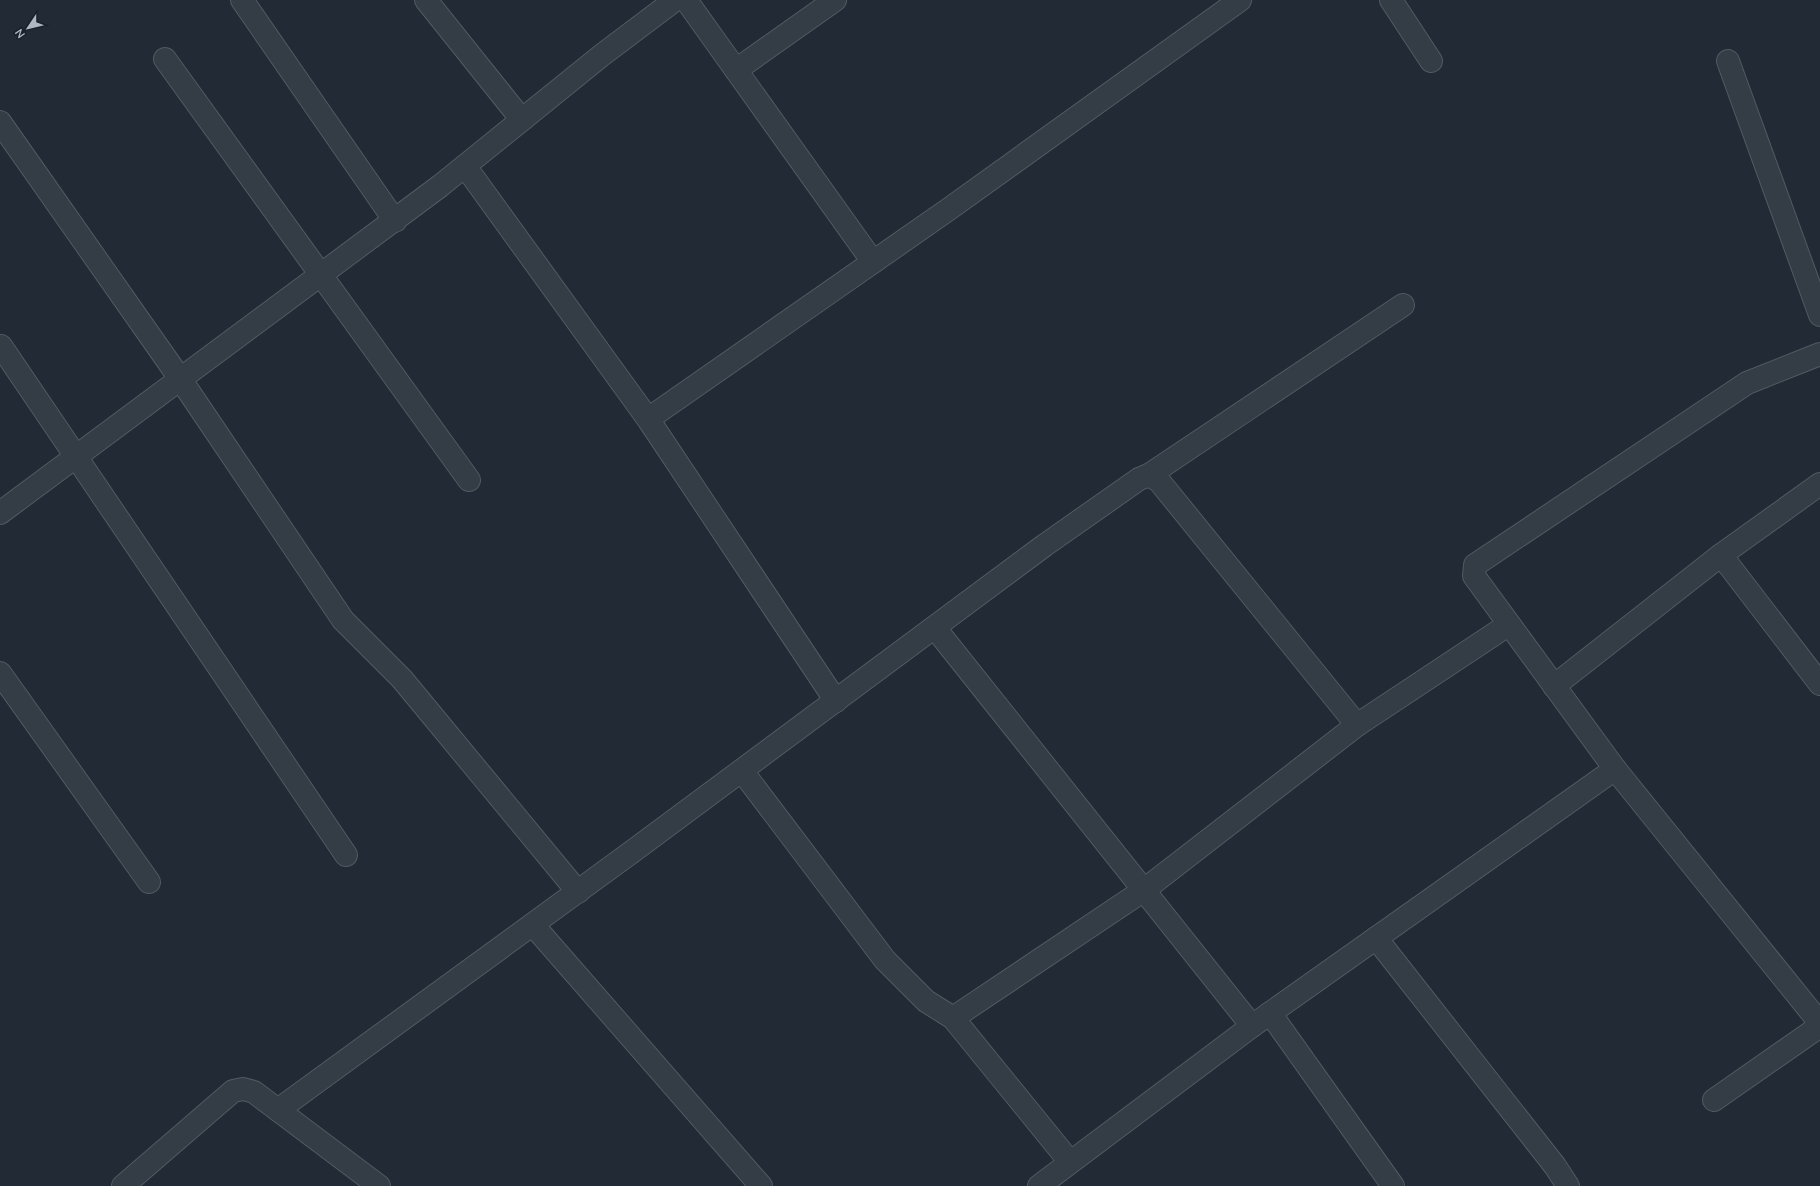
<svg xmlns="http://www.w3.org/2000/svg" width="1820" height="1186" font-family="Mulish,sans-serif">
<rect width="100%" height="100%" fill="#212a35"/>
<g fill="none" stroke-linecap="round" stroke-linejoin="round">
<defs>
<g id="minor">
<polyline points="242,0 395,221"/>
<polyline points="426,0 522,120"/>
<polyline points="686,0 873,262"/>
<polyline points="1391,0 1431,61"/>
<polyline points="165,59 469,480"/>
<polyline points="1728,61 1820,315"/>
<polyline points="736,70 835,0"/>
<polyline points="0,122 181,380 343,620 402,679 578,892"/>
<polyline points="465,166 648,419 836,701"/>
<polyline points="1,346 346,855"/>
<polyline points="1820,354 1747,383 1475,565 1474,576 1615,769 1820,1023"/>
<polyline points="648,419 949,209 1240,0"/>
<polyline points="1149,475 1159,481 1357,725"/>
<polyline points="0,513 440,186 602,55 675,0"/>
<polyline points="1721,555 1820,684"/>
<polyline points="935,628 1252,1026"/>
<polyline points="0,673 149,882"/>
<polyline points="1554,686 1721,555 1820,484"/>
<polyline points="742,771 885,960 926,1001 953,1018 1070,1162"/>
<polyline points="533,925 761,1186"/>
<polyline points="1376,938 1555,1166 1568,1186"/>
<polyline points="1270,1013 1393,1186"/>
<polyline points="953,1018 1144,890 1357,725 1508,625"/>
<polyline points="1714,1100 1820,1026"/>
<polyline points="278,1110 629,854 1045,545 1139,479 1149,475 1403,305"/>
<polyline points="123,1186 233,1091 243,1089 254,1092 379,1186"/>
<polyline points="1039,1186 1252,1026 1615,769"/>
</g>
</defs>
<use href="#minor" stroke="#525a63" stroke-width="24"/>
<use href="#minor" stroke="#343c45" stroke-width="22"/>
</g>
<g transform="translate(28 28) rotate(235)" stroke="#1a212a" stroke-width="3" paint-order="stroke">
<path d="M0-3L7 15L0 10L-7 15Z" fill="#aeb7c2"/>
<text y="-6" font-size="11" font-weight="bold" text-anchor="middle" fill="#aeb7c2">N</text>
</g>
</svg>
